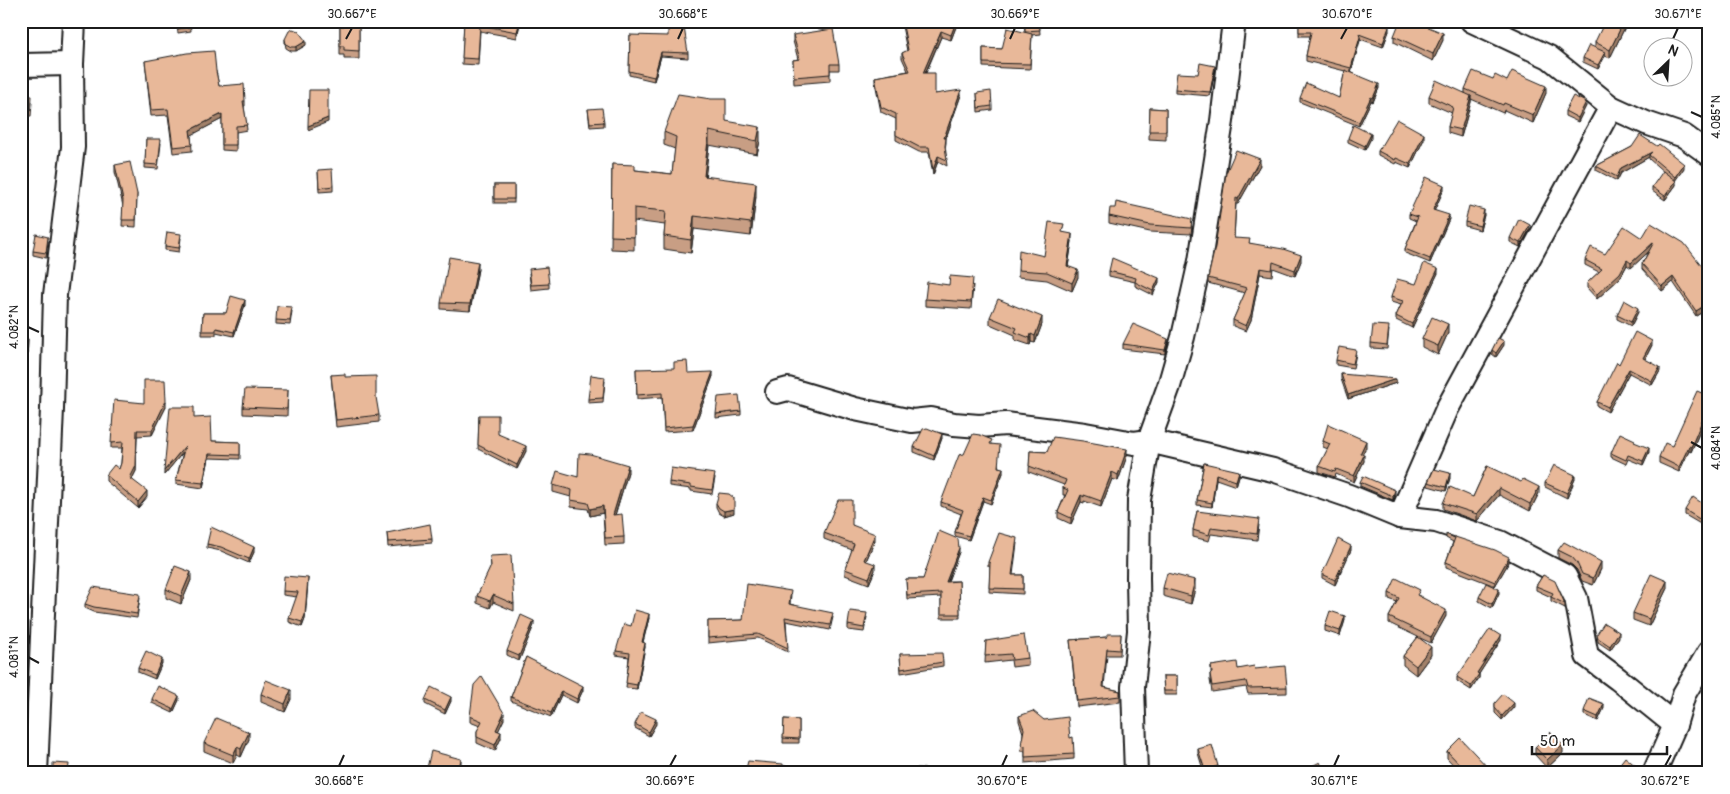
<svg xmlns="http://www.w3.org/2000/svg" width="1730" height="794" font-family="Pangolin,sans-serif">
<rect width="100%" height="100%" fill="#fff"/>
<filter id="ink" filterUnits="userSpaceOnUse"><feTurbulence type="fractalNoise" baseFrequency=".02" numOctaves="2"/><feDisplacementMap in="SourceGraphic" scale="10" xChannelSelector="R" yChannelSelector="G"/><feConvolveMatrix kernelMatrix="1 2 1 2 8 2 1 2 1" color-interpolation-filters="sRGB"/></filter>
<g filter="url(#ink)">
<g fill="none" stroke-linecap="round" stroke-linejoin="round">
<defs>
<g id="minor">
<polyline points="1472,21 1549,57 1611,107 1646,123 1684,136 1709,154"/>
<polyline points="21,65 72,64"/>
<polyline points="777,392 788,389 855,409 912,421 931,419 954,424 979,426 1006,424 1085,434 1134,443 1149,441 1273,470 1349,496 1400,517 1436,521 1500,542 1565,576 1576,598 1587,656 1618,679 1675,725"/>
<polyline points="1400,517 1447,409 1611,107"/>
<polyline points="36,773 52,409 55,295 73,147 72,64 74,21"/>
<polyline points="1136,773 1133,687 1139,631 1138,578 1139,500 1149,441 1169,386 1183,337 1200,261 1222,121 1234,21"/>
<polyline points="1654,773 1675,725 1684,694 1709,652"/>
</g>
</defs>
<use href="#minor" stroke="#1c1c1c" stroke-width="26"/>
<use href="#minor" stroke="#fff" stroke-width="22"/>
</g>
<g fill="#c89e84" stroke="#1c1c1c">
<polygon points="176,21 190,21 191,31 178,33"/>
<polygon points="359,21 359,59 344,59 344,55 340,55 340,26 344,26"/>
<polygon points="464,21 520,21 520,23 517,38 480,31 478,65 462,64"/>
<polygon points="901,21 953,21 956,27 951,40 941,37 926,73 935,94 961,95 946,138 946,143 945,149 947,166 938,161 933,175 929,152 919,152 896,140 896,119 881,112 875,82 875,77 908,71 902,58 902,53 907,51"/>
<polygon points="1024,21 1039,21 1040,34 1032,35 1030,69 983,67 983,48 1002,49 1025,32"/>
<polygon points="1299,21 1389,31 1383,47 1360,39 1351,72 1379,88 1373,102 1371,101 1359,126 1300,102 1300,98 1339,98 1345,71 1306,61 1306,56 1310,36 1299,36"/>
<polygon points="1625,21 1625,27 1610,58 1605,56 1598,69 1583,62 1583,58 1595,48 1595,42"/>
<polygon points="630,35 688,53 688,58 661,56 654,81 629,75"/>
<polygon points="793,35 839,64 839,70 830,70 830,81 794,84 793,60 798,59 793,41"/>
<polygon points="1394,36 1443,40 1433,61 1394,42"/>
<polygon points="285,39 306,45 296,51 291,51 286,48 285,43"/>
<polygon points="1652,56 1652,73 1647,63 1647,59"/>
<polygon points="145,61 216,71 219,86 245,101 245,106 244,106 247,130 236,132 236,151 222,150 222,119 191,135 192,151 173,153 168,115 151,116"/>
<polygon points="1215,70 1210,96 1175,93 1175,89 1198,74"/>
<polygon points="1493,79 1507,81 1546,93 1533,123 1504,110 1503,113 1471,99 1471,102 1461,137 1448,133 1448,127 1452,113 1429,103 1429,96 1465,93 1465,89"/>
<polygon points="977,93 992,106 992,110 978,112"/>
<polygon points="21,95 32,102 31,116 24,116"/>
<polygon points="1586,106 1578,122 1565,116 1565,111"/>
<polygon points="1150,108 1166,109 1166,140 1149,139"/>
<polygon points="588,109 604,122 604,126 590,127"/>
<polygon points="726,121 760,141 757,154 709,145 705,176 756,196 751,236 694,229 691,253 664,249 664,236 665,225 634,221 634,250 611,249 612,164 635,170 672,174 675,149 664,145 664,132"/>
<polygon points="1348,138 1371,138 1365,150 1348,142"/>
<polygon points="146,139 161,143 158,169 145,168"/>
<polygon points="1424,139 1410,168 1396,162 1395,164 1378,155 1378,151"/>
<polygon points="1632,147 1684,168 1675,180 1676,185 1665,200 1652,191 1652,187 1665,173 1649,159 1649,157 1621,173 1617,181 1596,170 1596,166"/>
<polygon points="115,165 137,194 136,227 122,226 123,206 115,172"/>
<polygon points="1260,165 1238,204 1236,204 1234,238 1301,261 1295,276 1273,268 1272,276 1260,274 1251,320 1246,331 1233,326 1233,320 1245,293 1208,283 1208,278 1215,247 1226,173"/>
<polygon points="318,170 333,186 333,191 319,192"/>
<rect x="494" y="185" width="20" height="18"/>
<polygon points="1444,189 1434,210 1449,219 1430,263 1405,253 1405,249 1416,221 1409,218 1409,214"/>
<polygon points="1484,215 1480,230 1465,226 1465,222"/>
<polygon points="1109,216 1192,226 1191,234 1150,232 1109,223"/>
<polygon points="1530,229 1520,247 1510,242 1510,238"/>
<polygon points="1063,232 1072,241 1068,267 1078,277 1072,291 1047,280 1018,277 1018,270 1044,256"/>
<polygon points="181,238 179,252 165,250 165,246"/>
<polygon points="1642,238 1709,275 1709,308 1696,316 1673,282 1662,291 1642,269 1642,264 1649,251 1631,268 1627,265 1620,278 1597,299 1587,288 1587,283 1599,272 1585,265 1585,260 1605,254"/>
<polygon points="48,241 46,258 33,255 33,251"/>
<polygon points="478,269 470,311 441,309 441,303"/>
<polygon points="1109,271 1159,282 1153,295 1135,286 1135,282 1109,276"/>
<polygon points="529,273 549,284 549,288 531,290"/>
<polygon points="1438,273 1412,328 1396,320 1396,316 1401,305 1391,302 1391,297"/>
<polygon points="949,285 973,285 971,309 925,306 925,299"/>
<polygon points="245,305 234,336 216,332 216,335 202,335 203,313 226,313"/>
<polygon points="292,311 290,325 276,324 276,320"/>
<polygon points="1638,312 1631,326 1617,319 1617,315"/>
<polygon points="990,317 1042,324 1035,343 1031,342 1030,345 1015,340 1015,335 990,324"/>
<polygon points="1389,330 1387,349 1371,348 1371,343"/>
<polygon points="1448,333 1438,355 1422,347 1422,339"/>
<polygon points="21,338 28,339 27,362 21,361"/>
<polygon points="1168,343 1165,354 1123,349 1123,344"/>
<polygon points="1504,345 1496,357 1492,354 1492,350"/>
<polygon points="1652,345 1645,359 1660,371 1652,385 1629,373 1608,412 1597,406 1597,402 1619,364"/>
<polygon points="1356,354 1353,368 1336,365 1336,360"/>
<polygon points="636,369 713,376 693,430 664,432 662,397 637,399"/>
<polygon points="1341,374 1396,383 1348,399 1341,379"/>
<polygon points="331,375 345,377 379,415 379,422 336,427"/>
<polygon points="605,381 603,402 588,403 588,399"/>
<polygon points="288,390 287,416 243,414 243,407"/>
<polygon points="1709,396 1709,425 1704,422 1691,452 1689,451 1679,472 1659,463 1659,457 1672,446"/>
<polygon points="166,407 152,435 137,436 136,471 132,479 147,497 138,508 106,481 106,475 119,469 121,463 122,448 111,448 111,443"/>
<polygon points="741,411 741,415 716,418 716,414"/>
<polygon points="479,415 498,434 526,451 517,469 478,449"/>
<polygon points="194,418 212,441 240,442 240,459 209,458 203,488 176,484 176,480 183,452 164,475"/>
<polygon points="942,438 934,460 914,452 914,447"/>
<polygon points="1323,441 1366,447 1362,455 1364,461 1354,482 1336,474 1335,477 1319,472 1319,466 1328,449 1323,447"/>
<polygon points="1635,443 1649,452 1643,465 1628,459 1626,464 1611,457 1611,453"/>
<polygon points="992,444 999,467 1003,473 991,504 983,501 969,540 955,536 955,532 961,514 941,506 941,502 964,454"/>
<polygon points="1030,451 1127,456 1118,481 1112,479 1101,507 1084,501 1084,503 1081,502 1071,524 1058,518 1058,512 1065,495 1063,495 1063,488 1064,485 1029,472"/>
<polygon points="1204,463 1239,476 1236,486 1216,479 1212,507 1197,505 1197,500"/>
<polygon points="1487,466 1539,493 1530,511 1499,495 1477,521 1443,509 1443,503 1473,497"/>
<polygon points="628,472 615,515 624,537 624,544 605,545 603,513 590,516 588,509 571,507 571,497 553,492 553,485 578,477"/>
<polygon points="715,478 712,494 691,491 691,489 669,486 669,482"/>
<polygon points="1450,478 1446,491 1428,486 1428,482"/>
<polygon points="1575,479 1567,498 1545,487 1545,483"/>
<polygon points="1360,482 1395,494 1393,500 1360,486"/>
<polygon points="716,503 734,513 724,516 719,513 716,507"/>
<polygon points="1709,508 1709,529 1685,515 1685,510"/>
<polygon points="1197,511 1259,525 1257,540 1211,534 1209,541 1193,537 1193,530"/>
<polygon points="852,525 875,540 866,561 875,570 869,584 845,575 845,569 852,550 824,539 824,533"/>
<polygon points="387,533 432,539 432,543 388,547"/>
<polygon points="1446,534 1509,562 1495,586 1446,567 1446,562 1453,542 1446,538"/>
<polygon points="1017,543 1013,575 1023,575 1023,594 989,592 990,567 988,566 988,562"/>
<polygon points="207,544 254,552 249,563 221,551 207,548"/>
<polygon points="1351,550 1335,585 1322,578 1322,574"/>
<polygon points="1558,550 1601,569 1593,585 1582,581 1577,570 1572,565 1558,558"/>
<polygon points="959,552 948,581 959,581 960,618 941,618 941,597 907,599 906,579 923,579"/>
<polygon points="490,556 514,604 514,611 493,602 490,608 477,603 477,596 491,567"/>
<polygon points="1543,575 1565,604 1565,608 1551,601 1551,597 1536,590 1536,586"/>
<polygon points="191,580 181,604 166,598 166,589"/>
<polygon points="308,582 305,619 302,627 289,622 289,618 297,597 283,595 283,591"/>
<polygon points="1163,588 1195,589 1191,604 1163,596"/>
<polygon points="1667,588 1649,626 1633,620 1633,613"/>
<polygon points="1389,593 1420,596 1446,616 1431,643 1420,638 1431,655 1416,675 1403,665 1403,656 1418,637 1389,623 1389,617 1397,602 1389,599"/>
<polygon points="1499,593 1492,608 1479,601 1479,597"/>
<polygon points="791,595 790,604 833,617 830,630 786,621 788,652 758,638 708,643 708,621 743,620"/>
<polygon points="140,598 137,618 94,612 85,608 85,604"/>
<polygon points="867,617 864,632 848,630 848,625"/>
<polygon points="649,618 643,642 645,647 637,689 626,688 629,657 616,655 616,651 631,626"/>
<polygon points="1345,620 1340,636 1325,631 1325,626"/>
<polygon points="534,625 519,661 507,655 507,651"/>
<polygon points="1121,634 1120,655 1107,655 1104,687 1120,691 1120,702 1077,707 1070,640 1107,637"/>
<polygon points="1597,634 1619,637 1610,650 1598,642"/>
<polygon points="1501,640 1479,674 1479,678 1471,690 1457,681 1457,677"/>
<polygon points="986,641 1028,658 1028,665 1012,667 1011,660 985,663"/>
<polygon points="900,654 943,662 943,666 901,673"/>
<polygon points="526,657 583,690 577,703 561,695 551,717 511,701 511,697"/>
<polygon points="162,663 155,679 138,672 138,668"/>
<polygon points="1211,666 1238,669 1255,669 1287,687 1287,693 1248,694 1246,687 1212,692 1210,680 1210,674 1211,673"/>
<polygon points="1163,676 1177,676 1177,695 1164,695"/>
<polygon points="261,694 291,699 285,712 261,702"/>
<polygon points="152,699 179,700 173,713 152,703"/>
<polygon points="425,700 451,701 445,714 425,704"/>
<polygon points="1495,703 1514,707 1502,720 1495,713"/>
<polygon points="1604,708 1598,721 1584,715 1584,711"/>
<polygon points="470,716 504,719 498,731 501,738 495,751 477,743 477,731 480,726 470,722"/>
<polygon points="1019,716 1044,720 1070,738 1074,754 1074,759 1025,763 1025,751 1021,751 1023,733 1019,721"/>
<polygon points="784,719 799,720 799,743 783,743"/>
<polygon points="635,724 656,724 649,736 635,728"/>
<polygon points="249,739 241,757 237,755 233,763 204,751 204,743"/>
<polygon points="1535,747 1563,753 1547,768 1535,755"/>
<polygon points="1198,749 1218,770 1209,773 1204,773 1198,753"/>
<polygon points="1447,751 1491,773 1461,773 1447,758"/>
<polygon points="461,767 460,773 427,773 427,768"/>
</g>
<g fill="#a2816b" stroke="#1c1c1c">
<polygon points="520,21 520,23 517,38 517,32"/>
<polygon points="1427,21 1430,21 1426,32 1426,26"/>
<polygon points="1624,21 1625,21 1625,27 1610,58 1610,50"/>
<polygon points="956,22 956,27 951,40 951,35"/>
<polygon points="1389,27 1389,31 1383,47 1383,43"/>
<polygon points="941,31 941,37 923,78 923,73"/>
<polygon points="1443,33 1443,40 1433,61 1433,54"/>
<polygon points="1360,37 1360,41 1351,72 1351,68"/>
<polygon points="306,41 306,45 296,51 296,47"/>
<polygon points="661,52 661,56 654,81 654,77"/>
<polygon points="1605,52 1605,56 1598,69 1598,65"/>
<polygon points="1215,66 1215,70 1210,96 1210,92"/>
<polygon points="1379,84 1379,88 1373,102 1373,98"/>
<polygon points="1546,86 1546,93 1533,123 1533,115"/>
<polygon points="961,90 961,95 944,143 944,138"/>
<polygon points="1471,96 1471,102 1461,137 1461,130"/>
<polygon points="1371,97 1371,101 1359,126 1359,122"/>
<polygon points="1586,102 1586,106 1578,122 1578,118"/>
<polygon points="222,114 222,119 190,136 190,130"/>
<polygon points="328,118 328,122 308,130 308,126"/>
<polygon points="760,127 760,141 757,154 757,141"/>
<polygon points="709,131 709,145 704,189 704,176"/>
<polygon points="1371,134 1371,138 1365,150 1365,146"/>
<polygon points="1424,134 1424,139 1410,168 1410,164"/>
<polygon points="1652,152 1649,155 1649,157 1621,173 1617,181 1617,177 1621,168"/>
<polygon points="938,156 938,161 933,175 933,170"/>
<polygon points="1260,159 1260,165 1238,204 1238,199"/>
<polygon points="1684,164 1684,168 1675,181 1675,177"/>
<polygon points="1676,181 1676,185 1665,200 1665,196"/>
<polygon points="756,183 756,196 751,236 751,223"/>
<polygon points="1444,185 1444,189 1433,214 1433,210"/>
<polygon points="1484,210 1484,215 1480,230 1480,226"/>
<polygon points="1449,215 1449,219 1430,263 1430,259"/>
<polygon points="694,216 694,229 691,253 691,240"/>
<polygon points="1530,225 1530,229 1520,247 1520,243"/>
<polygon points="1072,234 1072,241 1067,273 1067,266"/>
<polygon points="1654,242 1654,247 1631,268 1631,263"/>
<polygon points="1301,255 1301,261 1295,276 1295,270"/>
<polygon points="1627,260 1627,265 1620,278 1597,299 1597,294"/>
<polygon points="478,262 478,269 470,311 470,304"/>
<polygon points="1260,268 1260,274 1251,320 1246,331 1246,326"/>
<polygon points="1438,269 1438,273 1412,328 1412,324"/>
<polygon points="1078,270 1078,277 1072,291 1072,283"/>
<polygon points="1673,277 1673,282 1662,291 1662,286"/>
<polygon points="1159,278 1159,282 1153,295 1153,291"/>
<polygon points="245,300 245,305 234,336 234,332"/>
<polygon points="1709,303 1709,308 1696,316 1696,311"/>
<polygon points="1638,308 1638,312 1631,326 1631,322"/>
<polygon points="1042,317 1042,324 1035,343 1035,336"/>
<polygon points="1448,324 1448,333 1438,355 1438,346"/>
<polygon points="1031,334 1031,342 1030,345 1030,338"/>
<polygon points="1168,339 1168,343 1165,354 1165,350"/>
<polygon points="1504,341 1504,345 1496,357 1496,353"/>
<polygon points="1652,341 1652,345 1643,363 1643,358"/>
<polygon points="1660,367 1660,371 1652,385 1652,381"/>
<polygon points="1629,369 1629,373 1608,412 1608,407"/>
<polygon points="713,372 713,376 693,430 693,425"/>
<polygon points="1396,379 1396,383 1348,399 1348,395"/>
<polygon points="166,401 166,407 152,435 152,430"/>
<polygon points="1704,416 1704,422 1691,452 1691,447"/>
<polygon points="137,430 136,471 130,483 130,478"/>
<polygon points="942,434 942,438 934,460 934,456"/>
<polygon points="1366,441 1366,447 1360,459 1360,454"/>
<polygon points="185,446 185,450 164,475 164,471"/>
<polygon points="526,446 526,451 517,469 517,465"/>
<polygon points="1689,446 1689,451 1679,472 1679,467"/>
<polygon points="1649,448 1649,452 1643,465 1643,461"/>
<polygon points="1127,449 1127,456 1118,481 1118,475"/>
<polygon points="209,454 209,458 203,488 203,483"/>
<polygon points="1364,455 1364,461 1354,482 1354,476"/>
<polygon points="628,465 628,472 613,522 613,515"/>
<polygon points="1003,468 1003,473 991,504 991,500"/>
<polygon points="1239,471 1239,476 1236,486 1236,481"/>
<polygon points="1112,472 1112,479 1101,507 1101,501"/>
<polygon points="1450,473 1450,478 1446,491 1446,487"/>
<polygon points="1216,474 1216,479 1212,507 1212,503"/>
<polygon points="1575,475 1575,479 1567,498 1567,493"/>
<polygon points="1539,487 1539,493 1530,511 1530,504"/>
<polygon points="1499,488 1499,495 1477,521 1477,514"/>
<polygon points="1395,490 1395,494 1393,500 1393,496"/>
<polygon points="147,491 147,497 138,508 138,502"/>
<polygon points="1081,495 1081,502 1071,524 1071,518"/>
<polygon points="983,497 983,501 969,540 969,536"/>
<polygon points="603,506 603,513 590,516 590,509"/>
<polygon points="734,509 734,513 724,516 724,511"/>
<polygon points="875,534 875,540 864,566 864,560"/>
<polygon points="1351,546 1351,550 1335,585 1335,580"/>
<polygon points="254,547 254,552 249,563 249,559"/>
<polygon points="959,548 959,552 946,586 946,582"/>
<polygon points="1509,557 1509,562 1495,586 1495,582"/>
<polygon points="1601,562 1601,569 1593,585 1593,578"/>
<polygon points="875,564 875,570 869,584 869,578"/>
<polygon points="191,572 191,580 181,604 181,596"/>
<polygon points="308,578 305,619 302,627 302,622"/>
<polygon points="1195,580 1195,589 1191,604 1191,596"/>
<polygon points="1667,581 1667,588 1649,626 1649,619"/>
<polygon points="1499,589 1499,593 1492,608 1492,604"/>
<polygon points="493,595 493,602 490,608 490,601"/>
<polygon points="1446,610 1446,616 1431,643 1431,637"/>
<polygon points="649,614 649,618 642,646 642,642"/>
<polygon points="1345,616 1345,620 1340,636 1340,631"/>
<polygon points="534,621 534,625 519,661 519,656"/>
<polygon points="1619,632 1619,637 1610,650 1610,646"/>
<polygon points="1501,636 1501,640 1479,674 1479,678 1471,690 1471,686 1477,673"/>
<polygon points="645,643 645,647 637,689 637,685"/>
<polygon points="1431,647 1431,655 1416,675 1416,666"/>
<polygon points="162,659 162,663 155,679 155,675"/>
<polygon points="583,686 583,690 577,703 577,699"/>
<polygon points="291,690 291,699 285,712 285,704"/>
<polygon points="561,691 561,695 551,717 551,713"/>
<polygon points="179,696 179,700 173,713 173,709"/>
<polygon points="451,697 451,701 445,714 445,710"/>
<polygon points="1514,703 1514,707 1502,720 1502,716"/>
<polygon points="1604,704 1604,708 1598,721 1598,717"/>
<polygon points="504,713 504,719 496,736 496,730"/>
<polygon points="656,719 656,724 649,736 649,732"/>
<polygon points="249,732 249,739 241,757 241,749"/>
<polygon points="501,732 501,738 495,751 495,745"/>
<polygon points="1563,745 1563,753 1547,768 1547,760"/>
<polygon points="237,747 237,755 233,763 233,755"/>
<polygon points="461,759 461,767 460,773 458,773"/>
<polygon points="1218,766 1218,770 1209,773 1205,773 1205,770"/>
<polygon points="1637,767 1637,772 1636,773 1633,773"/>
</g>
<g fill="#e8b899" stroke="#1c1c1c">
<polygon points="176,21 190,21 191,27 178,29"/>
<polygon points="344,21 359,21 359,51 344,50 344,46 340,46 340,26 344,26"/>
<polygon points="464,21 520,21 517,32 480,25 478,59 462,58"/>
<polygon points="902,21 953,21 956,22 951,35 941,31 923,73 935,73 935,94 961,90 944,138 946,138 945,146 947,160 938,156 933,170 929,147 919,147 896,135 896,114 881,107 875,77 910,71 902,53 908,50"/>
<polygon points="1025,21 1039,21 1040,30 1025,31"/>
<polygon points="1299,21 1375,21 1389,27 1383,43 1359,34 1360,37 1351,68 1306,56 1311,32 1299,32"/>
<polygon points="1400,21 1427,21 1426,26 1443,33 1433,54 1394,36"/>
<polygon points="1605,21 1624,21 1610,50 1595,42"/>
<polygon points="684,27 688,53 661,52 654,77 629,71 630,35 668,36 668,29"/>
<polygon points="1007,28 1032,34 1030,64 983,63 983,48 1002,49"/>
<polygon points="293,29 298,31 306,41 296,47 291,47 286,44 285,39 289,31"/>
<polygon points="833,29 839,64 830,64 830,74 794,77 793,60 800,59 793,35"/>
<polygon points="1589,45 1605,52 1598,65 1583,58"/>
<polygon points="214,51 216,71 219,86 244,84 245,101 243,101 247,125 236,126 236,145 222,145 222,114 190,130 192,145 173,147 168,109 151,110 145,61 187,53"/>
<polygon points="1652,56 1652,68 1647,59"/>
<polygon points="1200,63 1215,66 1210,92 1175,89 1177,73 1198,74"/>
<polygon points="1345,70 1379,84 1373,98 1371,97 1359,122 1300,98 1306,83 1339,98"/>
<polygon points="1473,71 1493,79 1495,75 1507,81 1512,71 1546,86 1533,115 1504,103 1503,105 1465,89"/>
<polygon points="1436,80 1471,96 1461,130 1448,127 1453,107 1429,96"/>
<polygon points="309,90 328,90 328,118 308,126"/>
<polygon points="991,91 992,106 978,108 977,93"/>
<polygon points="678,94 711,99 726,99 726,121 760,127 757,141 709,131 704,176 756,183 751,223 694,216 691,240 664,236 666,211 634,208 634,237 611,236 612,164 635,165 635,170 672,174 676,137 664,132"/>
<polygon points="21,95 32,96 31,110 24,109 21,140"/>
<polygon points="1573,96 1586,102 1578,118 1565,111"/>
<polygon points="602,108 604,122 590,123 588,109"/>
<polygon points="1150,108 1166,109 1166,131 1149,131"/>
<polygon points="1397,119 1424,134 1410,164 1396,158 1395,160 1378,151"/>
<polygon points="1353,125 1371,134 1365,146 1348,138"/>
<polygon points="1640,135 1657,146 1659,144 1684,164 1675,177 1649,155 1652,152 1621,168 1617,177 1596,166 1632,147"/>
<polygon points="146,139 161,139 158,165 145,164"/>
<polygon points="1236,150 1260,159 1238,199 1236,198 1234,238 1250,239 1249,243 1283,249 1301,255 1295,270 1273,262 1272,270 1260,268 1251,314 1246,326 1233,320 1247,288 1208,278 1215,247 1226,173"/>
<polygon points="130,162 137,194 136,220 122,220 123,200 115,165"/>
<polygon points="332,169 333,186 319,188 318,170"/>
<polygon points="1663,171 1676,181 1665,196 1652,187"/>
<polygon points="1426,177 1444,185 1433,210 1449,215 1430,259 1405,249 1418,217 1409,214"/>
<rect x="494" y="185" width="20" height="14"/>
<polygon points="1116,202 1192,219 1191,228 1150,225 1109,216 1110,208 1115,208"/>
<polygon points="1469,206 1484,210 1480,226 1465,222"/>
<polygon points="1519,219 1530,225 1520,243 1510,238"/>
<polygon points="1049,222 1064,224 1062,232 1072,234 1067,266 1078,270 1072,283 1047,272 1018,270 1019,250 1044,256"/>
<polygon points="1651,223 1684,243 1709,275 1709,303 1696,311 1673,277 1662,286 1642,264 1654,242 1631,263 1627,260 1620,273 1597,294 1587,283 1602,269 1585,260 1591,247 1605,254 1624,226 1642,238"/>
<polygon points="167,232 181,234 179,248 165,246"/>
<polygon points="36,234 48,237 46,253 33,251"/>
<polygon points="449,257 478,262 470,304 441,303"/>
<polygon points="1112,258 1159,278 1153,291 1135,282 1136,278 1109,271"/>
<polygon points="1424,263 1438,269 1412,324 1396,316 1403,301 1391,297 1397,279 1416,284"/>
<polygon points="547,267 549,284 531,285 529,269"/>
<polygon points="950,276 973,278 971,302 925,299 927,282 949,285"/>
<polygon points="231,296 245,300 234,332 216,328 216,331 202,331 203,313 226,313"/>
<polygon points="998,299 1042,317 1035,336 1031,334 1030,338 1015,332 1017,328 990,317"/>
<polygon points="1624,300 1638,308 1631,322 1617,315"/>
<polygon points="277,306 292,307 290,321 276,320"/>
<polygon points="1432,317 1448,324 1438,346 1422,339"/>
<polygon points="1133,324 1168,339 1165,350 1123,344"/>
<polygon points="1373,325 1389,326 1387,345 1371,343"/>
<polygon points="1635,332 1652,341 1643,358 1660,367 1652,381 1629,369 1608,407 1597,402 1617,362 1619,364"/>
<polygon points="21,338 28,339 27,358 21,357"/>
<polygon points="1498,338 1504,341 1496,353 1492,350"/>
<polygon points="1339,347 1356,350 1353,364 1336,360"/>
<polygon points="687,361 688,373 713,372 693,425 664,428 662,393 637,395 636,369 674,368 674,362"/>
<polygon points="345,374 345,377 376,376 376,397 379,415 336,420 331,375"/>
<polygon points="1341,374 1396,379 1348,395"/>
<polygon points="591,375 605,377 603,398 588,399"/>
<polygon points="144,380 165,380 166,401 152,430 137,430 136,466 130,478 147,491 138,502 106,475 114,465 119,469 121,463 123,442 111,443 114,400 144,403"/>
<polygon points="245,389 288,390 287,409 243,407"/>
<polygon points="1697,391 1709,396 1709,420 1704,416 1691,447 1689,446 1679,467 1659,457 1665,443 1672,446"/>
<polygon points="739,395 741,411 716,414 718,397"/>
<polygon points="170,407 194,407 194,418 211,417 212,441 240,442 240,455 209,454 203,483 176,480 185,446 164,471"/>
<polygon points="479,415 498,415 498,434 526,446 517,465 478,445"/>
<polygon points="1328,424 1366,441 1360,454 1364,455 1354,476 1336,469 1335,472 1319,466 1330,444 1323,441"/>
<polygon points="927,428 942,434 934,456 914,447 923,429"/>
<polygon points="1620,433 1635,440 1634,442 1649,448 1643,461 1628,455 1626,460 1611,453"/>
<polygon points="973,434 980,435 992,440 990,444 1000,445 998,467 1003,468 991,500 983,497 969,536 955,532 963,510 941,502 959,455 964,454"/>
<polygon points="1053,437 1083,441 1127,449 1118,475 1112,472 1101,501 1084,495 1084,497 1081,495 1071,518 1058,512 1068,490 1063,488 1066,480 1029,466 1030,451 1047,452"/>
<polygon points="579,453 590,454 628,465 613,515 622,514 624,537 605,538 603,506 590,509 588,503 571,500 572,490 553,485 557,471 578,477"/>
<polygon points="1204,463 1239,471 1236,481 1216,474 1212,503 1197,500"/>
<polygon points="1554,465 1575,475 1567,493 1545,483"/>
<polygon points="1487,466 1521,482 1523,479 1539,487 1530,504 1499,488 1477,514 1443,503 1450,487 1473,497"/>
<polygon points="671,468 715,474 712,490 691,487 691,485 669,482"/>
<polygon points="1434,469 1450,473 1446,487 1428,482"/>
<polygon points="1363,476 1395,490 1393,496 1360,482"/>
<polygon points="719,493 729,494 734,498 734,509 724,511 719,508 716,503"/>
<polygon points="1693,497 1709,508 1709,525 1685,510"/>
<polygon points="838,500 852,500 852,525 875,534 864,560 875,564 869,578 845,569 854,544 824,533"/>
<polygon points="1197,511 1259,519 1257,534 1211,528 1209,535 1193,530"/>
<polygon points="430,524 432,539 388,542 387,533"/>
<polygon points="211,527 254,547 249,559 221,547 207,544"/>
<polygon points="939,531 958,539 959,548 946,582 959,581 960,614 941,614 941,593 907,595 906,579 923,579"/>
<polygon points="999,533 1017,538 1012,575 1023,575 1023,589 989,588 990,563 988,562"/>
<polygon points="1446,534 1495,550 1509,557 1495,582 1446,562 1455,538"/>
<polygon points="1338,539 1351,546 1335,580 1322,574"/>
<polygon points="1564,542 1601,562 1593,578 1582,574 1577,563 1572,557 1558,550"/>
<polygon points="511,555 514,604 493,595 490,601 477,596 491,566 490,556"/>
<polygon points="175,566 191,572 181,596 166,589"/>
<polygon points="1167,573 1195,580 1191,596 1163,588"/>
<polygon points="1651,574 1667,581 1649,619 1633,613"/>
<polygon points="1543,575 1555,581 1565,604 1551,597 1553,593 1536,586"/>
<polygon points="284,576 308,578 305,615 302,622 289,618 298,592 283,591"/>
<polygon points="1396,578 1420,590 1417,595 1446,610 1431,637 1389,617 1399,598 1389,593"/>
<polygon points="1486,583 1499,589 1492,604 1479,597"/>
<polygon points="747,584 791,591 789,604 833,613 830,625 785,617 788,648 758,634 708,638 708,621 743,620"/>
<polygon points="93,587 140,594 137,614 94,607 85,604"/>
<polygon points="635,610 649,614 642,642 645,643 637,685 626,683 630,653 616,651 624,624 631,626"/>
<polygon points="850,611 867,613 864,628 848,625"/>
<polygon points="1330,611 1345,616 1340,631 1325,626"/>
<polygon points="521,615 534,621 519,656 507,651"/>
<polygon points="1604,623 1619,632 1610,646 1598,638 1597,634"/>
<polygon points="1490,629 1501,636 1477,673 1479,674 1471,686 1457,677"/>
<polygon points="1107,634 1121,634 1120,650 1107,649 1103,687 1120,691 1120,696 1077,701 1070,640 1107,637"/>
<polygon points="1024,635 1028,658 1012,660 1011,654 985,656 986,641"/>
<polygon points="1418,637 1431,647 1416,666 1403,656"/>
<polygon points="146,651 162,659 155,675 138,668"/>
<polygon points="942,653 943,662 901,669 900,654"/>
<polygon points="526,657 583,686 577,699 561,691 551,713 511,697"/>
<polygon points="1237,662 1238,669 1254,666 1255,669 1285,666 1287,687 1248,688 1246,681 1212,686 1210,674 1212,673 1211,666"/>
<polygon points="482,676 504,713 496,730 501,732 495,745 477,737 477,731 482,721 470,716 474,685"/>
<polygon points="1163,676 1177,676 1177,691 1164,691"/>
<polygon points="266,680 291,690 285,704 261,694"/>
<polygon points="158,686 179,696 173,709 152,699"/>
<polygon points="431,687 451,697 445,710 425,700"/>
<polygon points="1503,694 1514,703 1502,716 1495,708 1495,703"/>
<polygon points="1589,698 1604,704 1598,717 1584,711"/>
<polygon points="1033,711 1044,720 1068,717 1070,738 1073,737 1074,754 1025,757 1025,746 1021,745 1024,729 1019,716"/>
<polygon points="641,712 656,719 649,732 635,724"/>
<polygon points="216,718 249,732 241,749 237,747 233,755 204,743"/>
<polygon points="784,719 799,720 799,739 783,738"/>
<polygon points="1551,732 1563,745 1547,760 1535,747"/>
<polygon points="1460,738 1491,771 1490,773 1468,773 1447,751"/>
<polygon points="1212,745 1218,766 1205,770 1198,749"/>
<polygon points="431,751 461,759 458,773 448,773 427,768"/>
<polygon points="1625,757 1637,767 1633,773 1620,773 1615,770"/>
<polygon points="748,761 783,764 783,766 819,767 819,773 745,773"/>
<polygon points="1320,762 1325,773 1298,773"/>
<polygon points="53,763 69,764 68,773 53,773"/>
<polygon points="917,768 956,770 956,773 917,773"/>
</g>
</g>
<path fill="none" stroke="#1c1c1c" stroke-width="2" d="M346,39L352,28M678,39L683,28M1010,39L1015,28M1341,39L1347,28M1673,39L1678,28M1691,112L1702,117M28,327L39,332M1691,442L1702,448M28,657L39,663M339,766L344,755M670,766L676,755M1002,766L1007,755M1334,766L1339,755M1665,766L1671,755"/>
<rect width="1730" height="794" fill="none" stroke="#fff" stroke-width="55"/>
<g transform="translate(1668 62) rotate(25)"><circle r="24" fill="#ffffff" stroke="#a4a4a4"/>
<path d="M0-4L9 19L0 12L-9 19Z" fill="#1c1c1c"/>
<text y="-8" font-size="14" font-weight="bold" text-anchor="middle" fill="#1c1c1c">N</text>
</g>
<path d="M1532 746v8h135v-8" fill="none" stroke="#1c1c1c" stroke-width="2.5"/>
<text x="1540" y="746" font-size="15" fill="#1c1c1c" stroke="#ffffff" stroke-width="4" paint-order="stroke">50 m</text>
<rect x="28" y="28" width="1674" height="738" fill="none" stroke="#1c1c1c" stroke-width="2"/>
<g font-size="12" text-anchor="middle" fill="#1c1c1c">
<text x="352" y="18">30.667°E</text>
<text x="683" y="18">30.668°E</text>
<text x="1015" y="18">30.669°E</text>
<text x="1347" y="18">30.670°E</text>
<text x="1678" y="18">30.671°E</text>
<text transform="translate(1716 117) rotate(-90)" y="4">4.085°N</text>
<text transform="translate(14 327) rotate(-90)" y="4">4.082°N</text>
<text transform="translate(1716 448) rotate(-90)" y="4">4.084°N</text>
<text transform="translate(14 657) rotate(-90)" y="4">4.081°N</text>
<text x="339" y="785">30.668°E</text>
<text x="670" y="785">30.669°E</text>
<text x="1002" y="785">30.670°E</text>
<text x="1334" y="785">30.671°E</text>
<text x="1665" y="785">30.672°E</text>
</g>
</svg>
